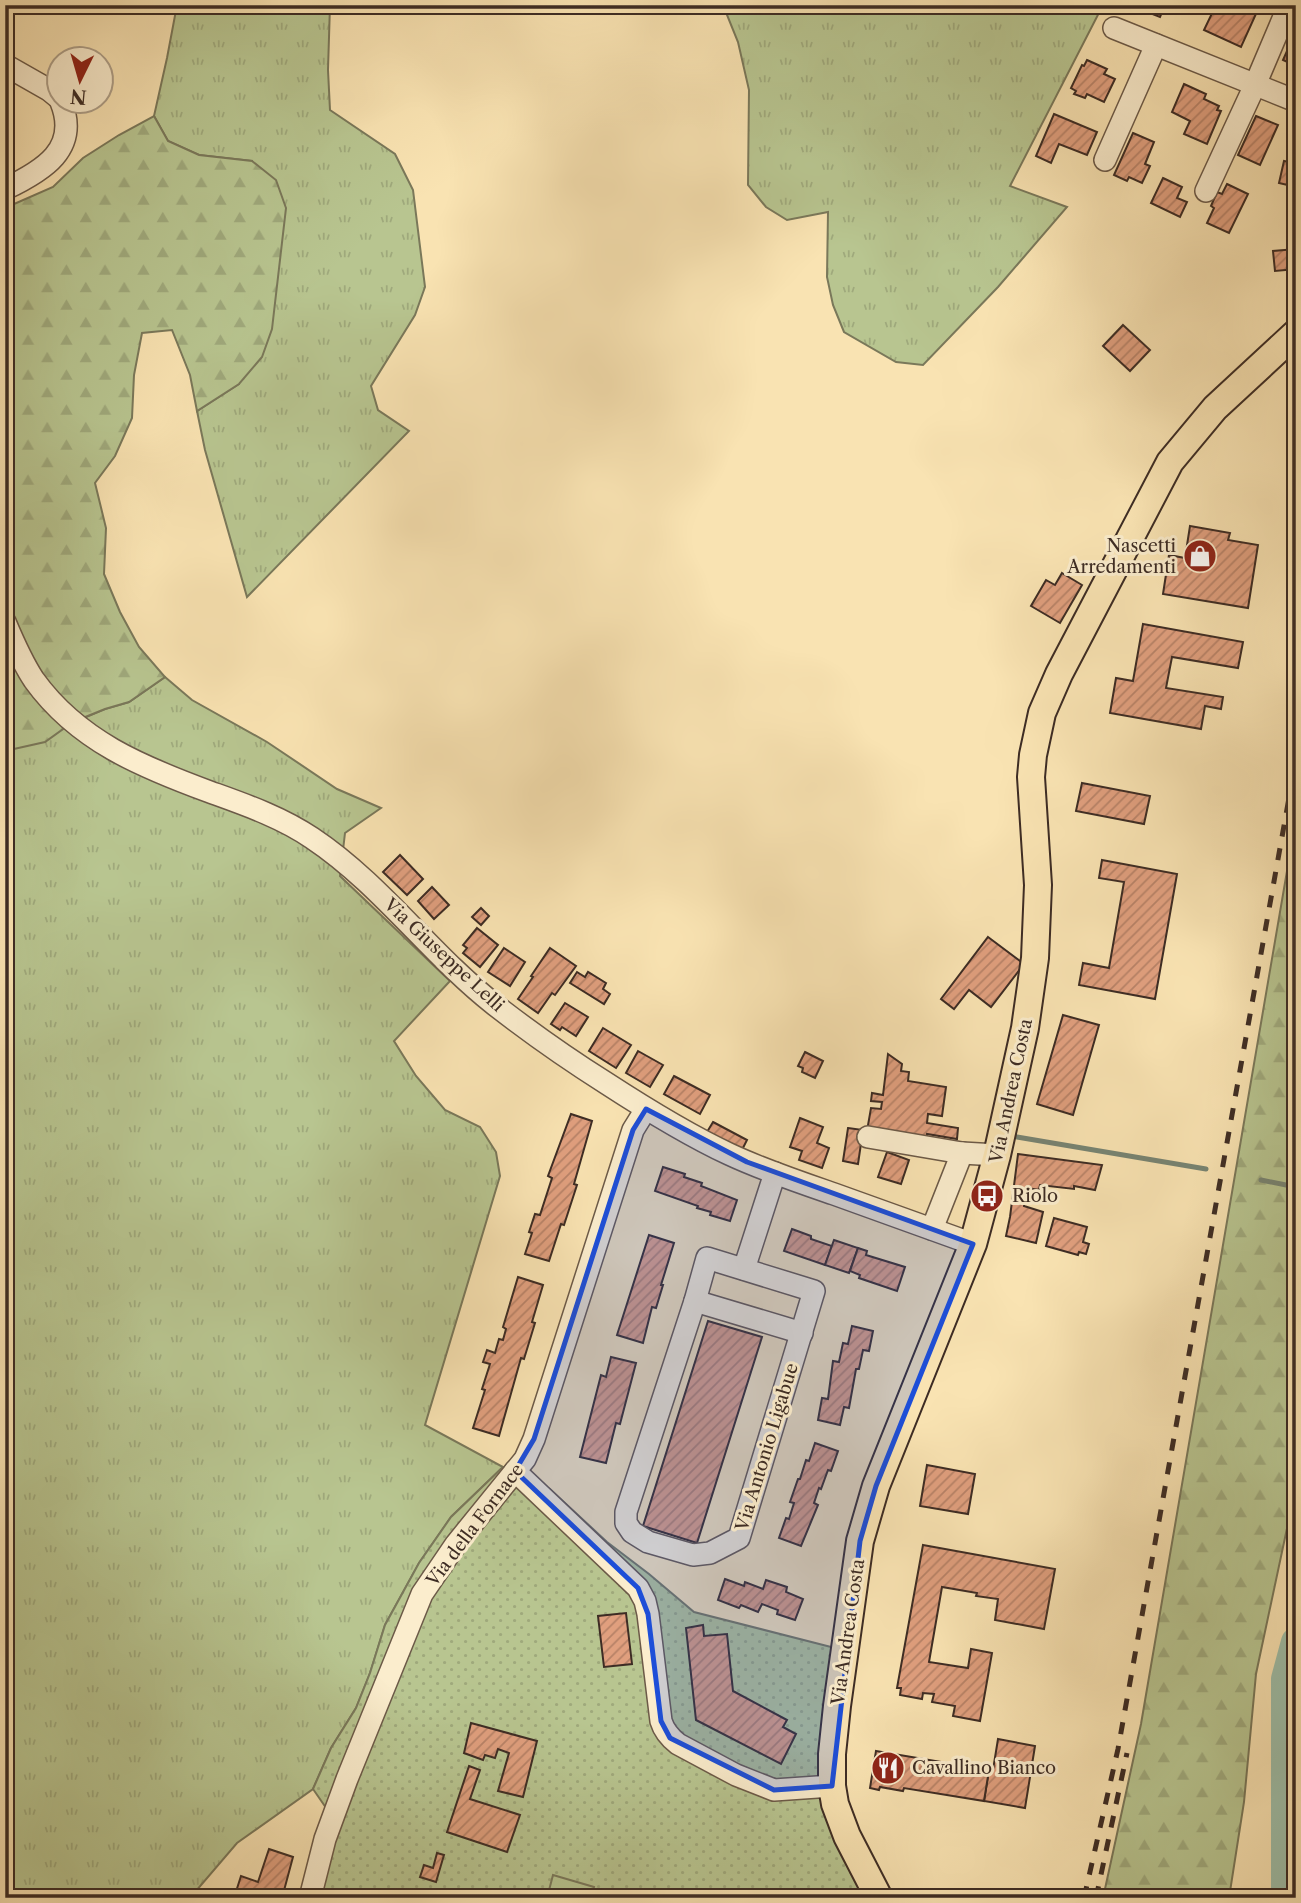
<svg xmlns="http://www.w3.org/2000/svg" width="1301" height="1903" font-family="'Libre Caslon Text',serif">
<defs>
<pattern id="grass-tufts" width="24" height="20" patternUnits="userSpaceOnUse" patternTransform="scale(1.75)"><rect width="24" height="20" fill="#b8c590"/><path d="M3 7l-1-3M5 7V3M7 7l1-3M15 17l-1-3M17 17v-4M19 17l1-3" fill="none" stroke="#9fa97c"/></pattern>
<pattern id="forest-firs" width="22" height="20" patternUnits="userSpaceOnUse" patternTransform="scale(1.75)"><rect width="22" height="20" fill="#b8c590"/><path d="M5 1l3.5 6h-7zM16 11l3.5 6h-7z" fill="#9fa97c"/></pattern>
<pattern id="park-dots" width="8" height="8" patternUnits="userSpaceOnUse" patternTransform="scale(1.75)"><rect width="8" height="8" fill="#b8c590"/><path d="M2 2h.1M6 6h.1" fill="none" stroke="#9fa97c" stroke-width="1.8" stroke-linecap="round"/></pattern>
<pattern id="building-hatch" width="6" height="6" patternUnits="userSpaceOnUse" patternTransform="scale(1.75)"><rect width="6" height="6" fill="#e09f7e"/><path d="M-1 1l2-2M0 6l6-6M5 7l2-2" fill="none" stroke="#b78267"/></pattern>
</defs>
<rect width="100%" height="100%" fill="#f9e3b2"/>
<filter id="stains"><feTurbulence type="fractalNoise" baseFrequency=".00286" numOctaves="4"/><feColorMatrix values="0 0 0 0 .2 0 0 0 0 .09 0 0 0 0 .02 0 0 0 .5 -.17"/></filter>
<radialGradient id="worn" r=".72"><stop offset=".6" stop-color="#630" stop-opacity="0"/><stop offset="1" stop-color="#630" stop-opacity=".3"/></radialGradient>
<g fill="url(#grass-tufts)" stroke="#7a785a" stroke-width="2">
<polygon points="177,5 330,5 328,70 330,110 395,154 413,190 425,287 415,315 371,386 378,410 409,431 247,597 205,450 197,411 239,384 252,161 199,155 168,141 154,116 167,58"/>
<polygon points="723,5 1103,5 1010,186 1067,207 998,287 923,365 896,362 844,332 833,305 827,277 828,212 787,220 766,207 748,185 749,90 738,42"/>
<polygon points="165,677 192,700 267,742 337,789 381,808 345,833 340,876 450,981 394,1041 416,1076 445,1110 480,1127 496,1152 500,1176 425,1425 503,1467 451,1517 419,1563 385,1625 370,1673 356,1708 331,1748 313,1789 237,1843 190,1898 5,1898 5,751 105,709 129,702"/>
</g>
<g fill="url(#forest-firs)" stroke="#7a785a" stroke-width="2">
<polygon points="154,116 168,141 199,155 252,161 276,180 286,208 272,329 262,357 239,384 197,411 190,375 172,330 142,333 134,375 132,418 115,456 95,483 106,528 104,574 120,612 139,647 165,677 129,702 105,709 73,722 45,742 5,751 5,208 53,187 83,158 119,135"/>
<polygon points="1293,836 1296,836 1296,1486 1256,1674 1244,1802 1229,1898 1103,1898 1141,1724"/>
</g>
<polygon fill="url(#park-dots)" stroke="#7a785a" stroke-width="2" points="503,1467 550,1489 607,1542 649,1574 694,1612 839,1649 832,1767 879,1898 306,1898 333,1818 313,1789 331,1748 356,1708 370,1673 385,1625 419,1563 451,1517"/>
<polygon fill="#b8c590" stroke="#7a785a" stroke-width="2" points="553,1875 594,1887 591,1898 547,1898"/>
<g fill="none" stroke-linecap="round" stroke-linejoin="round">
<g stroke="#778473" stroke-width="5">
<polyline points="1017,1137 1206,1169"/>
<polyline points="1261,1180 1296,1187"/>
</g>
<polyline stroke="#9ebea8" stroke-width="30" points="1286,1898 1286,1679 1296,1642"/>
</g>
<g fill="url(#building-hatch)" stroke="#3d2c24" stroke-width="2">
<polygon points="1144,5 1165,5 1160,17 1142,10"/>
<polygon points="1216,5 1260,5 1241,47 1204,30"/>
<polygon points="1296,31 1296,66 1283,60"/>
<polygon points="1087,60 1107,69 1104,74 1115,79 1104,102 1087,94 1085,98 1074,94 1076,91 1071,88 1082,65 1084,66"/>
<polygon points="1184,84 1206,94 1204,99 1219,106 1217,110 1221,111 1207,144 1184,134 1190,121 1172,112"/>
<polygon points="1054,114 1097,132 1087,155 1059,144 1051,163 1036,156"/>
<polygon points="1256,116 1278,125 1260,165 1238,155"/>
<polygon points="1133,133 1154,142 1145,164 1150,166 1142,183 1129,177 1127,181 1114,175"/>
<polygon points="1293,150 1296,150 1296,187 1279,183 1284,161 1289,162"/>
<polygon points="1163,178 1182,187 1177,198 1187,202 1180,217 1151,203"/>
<polygon points="1227,184 1248,194 1229,233 1207,223 1214,208 1211,206 1217,192 1222,194"/>
<polygon points="1296,249 1296,269 1275,271 1273,251"/>
<polygon points="1123,325 1150,350 1130,371 1103,346"/>
<polygon points="1190,526 1230,533 1228,540 1258,545 1248,608 1163,594 1169,555 1185,558"/>
<polygon points="1062,573 1082,585 1060,623 1031,606 1046,580 1055,585"/>
<polygon points="1143,624 1243,642 1238,668 1172,657 1166,688 1223,697 1221,709 1205,706 1201,729 1110,713 1116,678 1133,681"/>
<polygon points="1082,783 1150,796 1144,824 1076,811"/>
<polygon points="400,855 423,879 407,895 383,872"/>
<polygon points="1102,860 1177,874 1155,999 1079,985 1083,963 1109,968 1124,882 1099,878"/>
<polygon points="432,887 449,905 434,919 418,901"/>
<polygon points="481,908 489,916 481,925 472,917"/>
<polygon points="477,928 498,945 480,967 463,953 467,948 463,945"/>
<polygon points="988,937 1024,964 991,1007 969,990 954,1009 941,999"/>
<polygon points="504,948 525,962 510,986 488,972"/>
<polygon points="550,948 576,966 555,995 552,993 538,1013 518,999 533,977 531,976"/>
<polygon points="577,972 585,977 588,972 606,983 603,989 610,994 604,1004 570,983"/>
<polygon points="565,1003 588,1017 576,1036 562,1027 560,1030 551,1024"/>
<polygon points="1063,1015 1099,1025 1073,1115 1037,1104"/>
<polygon points="603,1028 631,1045 616,1068 589,1051"/>
<polygon points="638,1051 663,1065 650,1087 626,1073"/>
<polygon points="805,1052 823,1061 815,1078 802,1072 803,1068 798,1066"/>
<polygon points="888,1054 902,1064 901,1071 909,1072 908,1081 946,1087 942,1116 928,1114 927,1123 958,1128 957,1139 927,1134 926,1139 867,1131 871,1108 881,1109 882,1102 871,1101 872,1093 883,1095"/>
<polygon points="674,1076 710,1095 700,1114 664,1094"/>
<polygon points="571,1114 592,1121 574,1184 577,1185 564,1225 561,1224 549,1261 525,1254 532,1233 529,1232 535,1214 540,1215 552,1178 548,1176"/>
<polygon points="800,1118 823,1127 817,1143 829,1148 822,1168 799,1160 802,1151 790,1147"/>
<polygon points="713,1122 747,1140 742,1150 707,1132"/>
<polygon points="848,1128 863,1130 858,1164 843,1161"/>
<polygon points="887,1152 909,1160 901,1184 878,1177"/>
<polygon points="1018,1154 1102,1165 1095,1190 1074,1186 1074,1189 1040,1185 1039,1190 1027,1188 1024,1206 1043,1212 1036,1243 1006,1236 1010,1217"/>
<polygon points="663,1167 685,1174 684,1177 702,1183 701,1186 737,1200 730,1221 710,1215 711,1212 697,1208 698,1206 655,1191"/>
<polygon points="1054,1218 1087,1227 1083,1242 1089,1244 1086,1254 1079,1252 1078,1255 1046,1246"/>
<polygon points="792,1229 811,1236 811,1239 832,1246 825,1265 784,1251"/>
<polygon points="649,1235 674,1243 661,1285 663,1285 656,1308 652,1307 643,1343 617,1335"/>
<polygon points="834,1240 858,1248 849,1273 825,1265"/>
<polygon points="858,1248 867,1251 866,1255 905,1267 897,1291 859,1278 860,1275 850,1271"/>
<polygon points="518,1277 543,1285 532,1322 535,1323 524,1359 521,1358 499,1436 473,1428 485,1390 482,1389 490,1364 483,1362 487,1350 495,1353 499,1339 503,1340 506,1329 503,1327"/>
<polygon points="708,1321 762,1337 697,1543 643,1526"/>
<polygon points="852,1326 873,1331 869,1351 863,1350 859,1369 856,1369 849,1408 844,1407 840,1425 818,1420 822,1398 828,1399 833,1361 839,1362 843,1343 848,1344"/>
<polygon points="611,1357 636,1363 620,1424 616,1423 606,1463 580,1457 601,1375 606,1377"/>
<polygon points="815,1443 838,1451 831,1471 828,1470 821,1489 819,1488 814,1503 818,1505 801,1546 779,1538 786,1518 789,1519 794,1503 790,1502 798,1479 800,1479 806,1460 809,1461"/>
<polygon points="927,1465 975,1474 968,1514 920,1506"/>
<polygon points="923,1545 1055,1569 1044,1629 995,1620 998,1599 976,1596 977,1593 942,1587 929,1662 968,1668 971,1649 992,1653 980,1721 953,1716 955,1706 932,1702 934,1694 923,1693 922,1699 900,1695 901,1688 897,1688"/>
<polygon points="725,1579 744,1586 745,1582 763,1589 766,1580 787,1587 786,1592 803,1599 795,1620 777,1614 778,1610 762,1604 758,1612 741,1605 739,1608 718,1600"/>
<polygon points="626,1613 632,1664 604,1667 598,1616"/>
<polygon points="703,1625 704,1636 727,1634 733,1691 787,1720 783,1727 796,1734 781,1764 696,1720 686,1628"/>
<polygon points="471,1723 537,1741 523,1797 498,1791 509,1753 498,1749 495,1758 485,1755 483,1760 464,1753"/>
<polygon points="998,1739 1035,1746 1025,1808 984,1801 989,1770 993,1770"/>
<polygon points="876,1751 989,1770 984,1801 904,1788 903,1791 880,1787 879,1790 870,1788"/>
<polygon points="469,1766 480,1770 470,1799 520,1815 507,1852 447,1832"/>
<polygon points="269,1849 293,1857 282,1898 234,1898 241,1876 258,1882"/>
<polygon points="437,1853 444,1855 436,1882 420,1877 424,1865 433,1868"/>
</g>
<g fill="none" stroke-linecap="round" stroke-linejoin="round">
<defs>
<g id="minor">
<polyline points="1114,28 1296,101"/>
<polyline points="5,65 49,90 60,99"/>
<polyline points="1105,160 1156,45"/>
<path d="M5,189C43,171 80,149 61,102"/>
<polyline points="1206,191 1255,85 1289,5"/>
<path d="M5,622C13,641 22,662 34,680C78,741 142,767 210,792C246,805 281,817 312,838C381,884 430,954 495,1005C531,1033 568,1059 606,1083C646,1109 686,1134 729,1154C763,1170 799,1182 834,1194C880,1211 927,1227 973,1244"/>
<polyline points="868,1137 962,1153 997,1155"/>
<polyline points="932,1229 962,1153"/>
<polygon points="707,1258 814,1291 739,1538 710,1553 693,1555 648,1542 632,1532 626,1523 626,1512 695,1301"/>
<polyline points="744,1269 775,1173"/>
<polyline points="695,1301 802,1333"/>
<path d="M515,1471L638,1588L645,1601L648,1614L661,1721C664,1731 669,1737 678,1744L736,1775L774,1790L832,1786"/>
<polyline points="310,1898 325,1839 347,1779 422,1594 456,1544 525,1459 534,1439 633,1130 646,1109"/>
</g>
<polyline id="major" points="879,1898 847,1836 835,1804 832,1786 832,1754 837,1706 860,1541 876,1486 973,1244 997,1155 1025,1028 1035,958 1038,885 1031,777 1033,755 1042,713 1059,674 1170,462 1215,408 1296,333"/>
</defs>
<use href="#minor" stroke="#6c5a48" stroke-width="24"/>
<use href="#major" stroke="#3d2c24" stroke-width="30"/>
<use href="#minor" stroke="#fbedcd" stroke-width="21"/>
<use href="#major" stroke="#f9e3b2" stroke-width="26"/>
<g stroke="#3d2c24" stroke-width="5" stroke-dasharray="12 12" stroke-linecap="butt">
<polyline points="1084,1898 1118,1749 1296,759"/>
<polyline points="1096,1898 1127,1753"/>
</g>
</g>
<path fill="#1d4ed8" fill-opacity="0.2" stroke="#1d4ed8" stroke-width="5" stroke-linejoin="round" d="M646,1109L747,1162L973,1244L876,1486L860,1541L832,1786L774,1790L670,1738L661,1721L648,1614L638,1588L515,1471L534,1439L633,1130Z"/>
<defs>
<symbol id="shop-disc" viewBox="-11 -11 22 22"><circle r="9.5" fill="#8f2418" stroke="#fbedcd"/><path d="M-5-2.5h2.3a2.7 3.5 0 0 1 5.4 0H5L5.5 6h-11ZM-1.5-2.5h3a1.5 2.3 0 0 0-3 0Z" fill="#fff"/></symbol>
<symbol id="bus-disc" viewBox="-11 -11 22 22"><circle r="9.5" fill="#8f2418" stroke="#fbedcd"/><path d="M-5-6H5V4H4V6H2V4H-2V6H-4V4H-5ZM-3.5-4V0h7V-4ZM-3.5 1.2v1.5H-2V1.2ZM2 1.2v1.5H3.5V1.2Z" fill="#fff"/></symbol>
<symbol id="restaurant-disc" viewBox="-11 -11 22 22"><circle r="9.5" fill="#8f2418" stroke="#fbedcd"/><path d="M-5-6h1v4h1v-4h1v4h1v-4h1v5L-1.5 .5V6h-2V.5L-5-1ZM5-6V6H3V1.5H1.5Q1.5-4 5-6Z" fill="#fff"/></symbol>
</defs>
<g fill-rule="evenodd">
<use href="#shop-disc" x="1181" y="537" width="38" height="38"/>
<use href="#bus-disc" x="968" y="1177" width="38" height="38"/>
<use href="#restaurant-disc" x="869" y="1749" width="38" height="38"/>
</g>
<g text-anchor="middle" stroke-width="6" stroke-linejoin="round" paint-order="stroke">
<g font-size="18" fill="#3d2c24" stroke="#fbedcd" text-anchor="start">
<text x="1176" y="552" text-anchor="end">Nascetti<tspan x="1176" dy="21">Arredamenti</tspan></text>
<text x="1012" y="1202">Riolo</text>
<text x="912" y="1774">Cavallino Bianco</text>
</g>
<g font-size="18" fill="#3d2c24" stroke="#fbedcd">
<text transform="translate(444 955) rotate(43)" y="6">Via Giuseppe Lelli</text>
<text transform="translate(1011 1091) rotate(-78)" y="6">Via Andrea Costa</text>
<text transform="translate(767 1447) rotate(-73)" y="6">Via Antonio Ligabue</text>
<text transform="translate(475 1525) rotate(-53)" y="6">Via della Fornace</text>
<text transform="translate(848 1632) rotate(-82)" y="6">Via Andrea Costa</text>
</g>
</g>
<rect width="1301" height="1903" fill="none" stroke="#f9e3b2" stroke-width="28"/>
<rect x="7" y="7" width="1287" height="1889" fill="none" stroke="#3d2c24" stroke-width="3.5"/>
<rect x="14" y="14" width="1273" height="1875" fill="none" stroke="#3d2c24" stroke-width="2"/>
<g transform="translate(80 80) rotate(185)"><circle r="33" fill="#fbedcd" stroke="#afa089" stroke-width="2"/>
<path d="M0-5L12 26L0 18L-12 26Z" fill="#8f2418"/>
<text y="-10" font-size="19" font-weight="bold" text-anchor="middle" fill="#3d2c24">N</text>
</g>
<rect width="100%" height="100%" filter="url(#stains)"/>
<rect width="100%" height="100%" fill="url(#worn)"/>
</svg>
